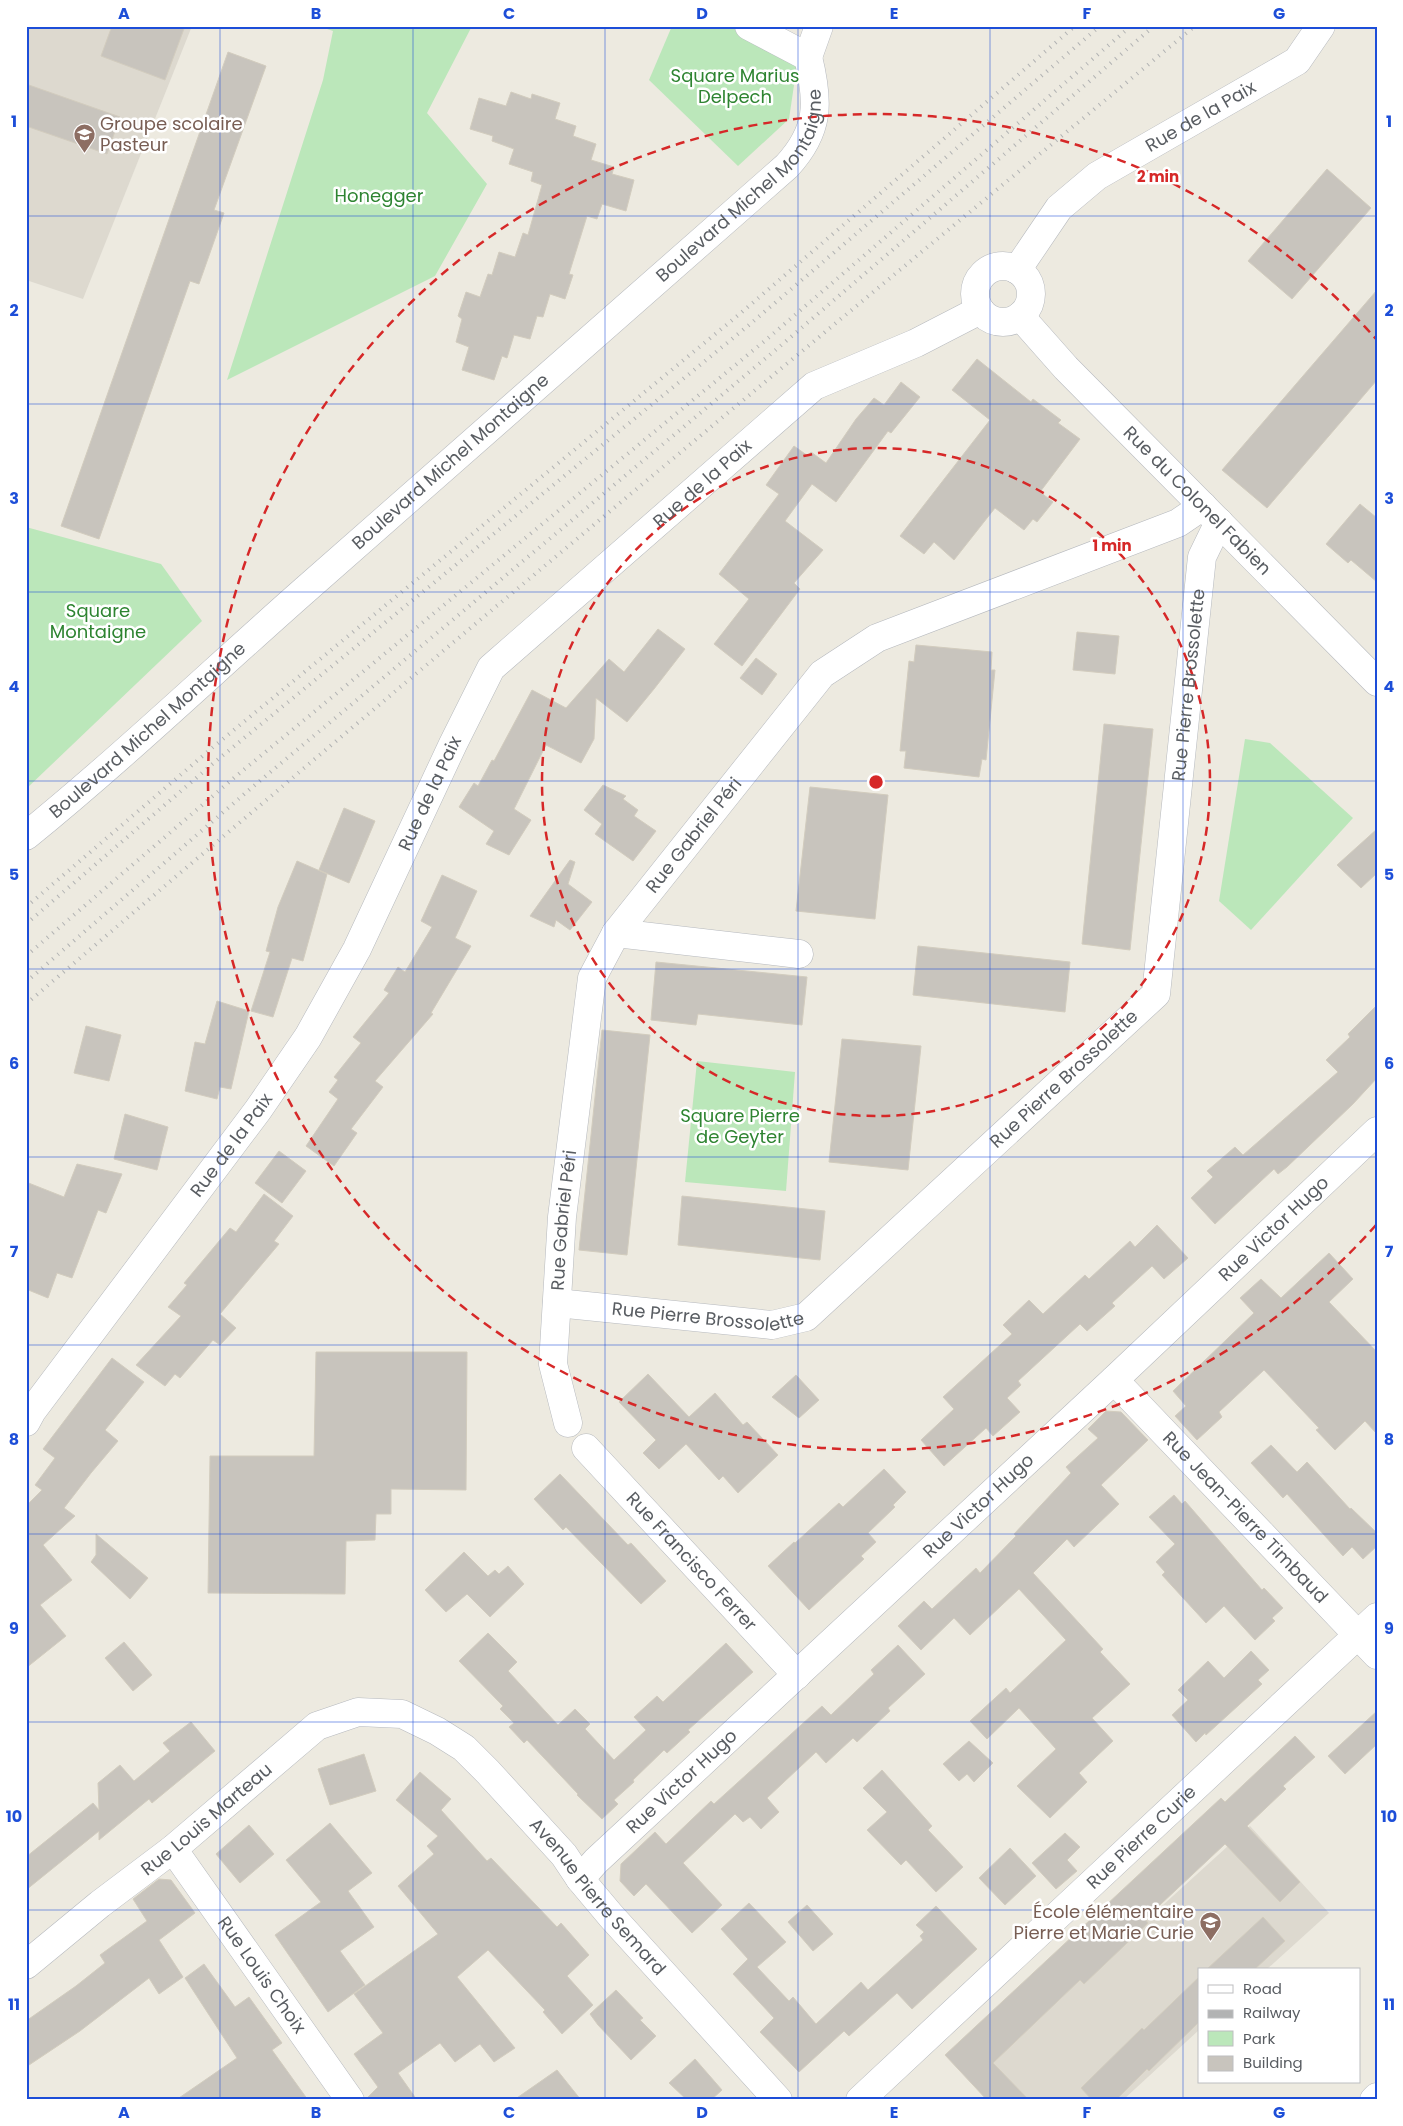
<svg xmlns="http://www.w3.org/2000/svg" width="1403" height="2126" font-family="Poppins,sans-serif">
<rect width="100%" height="100%" fill="#edeae0"/>
<g fill="#ddd9cf">
<polygon points="26,26 192,26 83,299 26,280"/>
<polygon points="1250,1826 1329,1913 1266,1970 1199,1970 1199,2030 1123,2100 1002,2100 978,2073"/>
</g>
<g fill="#bbe7ba">
<polygon points="318,26 472,26 427,113 487,184 435,276 227,380 323,80 333,31"/>
<polygon points="672,26 748,26 797,65 789,119 738,166 649,80"/>
<polygon points="26,527 161,564 202,621 26,789"/>
<polygon points="1245,739 1270,743 1353,818 1251,930 1219,901"/>
<polygon points="697,1061 795,1072 786,1191 685,1182"/>
</g>
<g fill="#c8c4bd" stroke="#d2ccbe">
<polygon points="112,26 185,26 165,80 101,56"/>
<polygon points="228,52 266,66 214,210 224,213 211,250 199,284 190,281 99,539 61,526"/>
<polygon points="26,84 120,117 107,154 26,126"/>
<polygon points="511,92 531,99 532,94 560,103 555,119 576,126 573,136 596,144 591,160 614,167 612,174 634,180 626,211 602,204 597,219 587,216 569,274 573,275 565,299 550,294 543,317 537,316 530,339 514,335 507,358 502,356 494,380 462,370 469,347 456,342 462,319 458,316 466,292 480,297 488,274 492,275 499,252 515,257 523,233 528,235 542,185 531,181 533,172 509,164 514,149 492,141 493,136 470,129 479,98 506,106"/>
<polygon points="1327,169 1371,208 1292,299 1248,261"/>
<polygon points="1377,290 1377,380 1267,508 1222,470"/>
<polygon points="977,359 1031,402 1033,399 1061,420 1058,423 1080,439 1040,492 1053,502 1037,522 1033,519 1024,530 995,508 954,560 934,542 924,554 900,536 990,420 952,390"/>
<polygon points="901,382 920,397 891,433 888,431 836,502 812,484 785,521 823,550 794,583 800,589 742,666 714,644 749,599 719,574 779,494 766,485 794,446 808,456 811,452 826,463 856,419 874,398 884,405"/>
<polygon points="1360,504 1377,518 1377,582 1351,560 1348,563 1326,544"/>
<polygon points="658,629 685,649 654,689 627,722 596,698 594,739 581,763 546,745 514,809 531,820 509,855 486,844 494,831 459,807 474,783 478,786 492,760 494,761 532,690 566,708 609,659 624,672"/>
<polygon points="1077,632 1119,636 1115,674 1073,670"/>
<polygon points="916,645 992,652 991,670 995,670 986,760 982,759 979,777 904,768 906,751 900,751 909,661 914,662"/>
<polygon points="756,658 777,674 762,695 740,678"/>
<polygon points="1104,724 1153,729 1130,950 1082,944"/>
<polygon points="603,785 626,796 623,799 638,810 634,816 656,831 633,861 595,834 602,824 584,810"/>
<polygon points="810,787 888,795 875,919 796,911"/>
<polygon points="344,808 375,821 349,883 319,870"/>
<polygon points="1377,829 1377,873 1361,888 1337,865"/>
<polygon points="570,860 575,862 568,884 592,902 570,930 556,920 554,927 530,916"/>
<polygon points="297,861 327,874 303,961 292,958 273,1017 251,1011 270,952 266,951 278,907"/>
<polygon points="442,875 477,891 455,938 471,946 431,1013 433,1014 375,1081 383,1087 351,1129 357,1133 334,1166 306,1146 338,1099 329,1092 338,1080 334,1077 361,1043 353,1037 389,993 384,990 398,967 405,972 432,927 421,921"/>
<polygon points="918,946 1070,962 1065,1012 913,995"/>
<polygon points="656,962 807,977 802,1025 698,1014 696,1025 651,1020"/>
<polygon points="217,1001 249,1011 231,1089 220,1087 217,1099 185,1091 195,1042 205,1044"/>
<polygon points="1377,1005 1377,1078 1353,1104 1287,1167 1278,1174 1274,1169 1215,1224 1191,1198 1213,1177 1207,1171 1235,1147 1243,1155 1338,1072 1326,1060 1350,1037 1348,1034"/>
<polygon points="86,1026 121,1035 109,1081 74,1073"/>
<polygon points="602,1030 650,1035 627,1255 579,1250"/>
<polygon points="842,1039 921,1046 908,1170 829,1162"/>
<polygon points="125,1114 168,1127 157,1170 114,1159"/>
<polygon points="279,1151 306,1171 282,1203 255,1183"/>
<polygon points="77,1164 122,1174 106,1213 98,1210 72,1278 57,1273 48,1298 26,1289 26,1182 64,1197"/>
<polygon points="264,1194 293,1216 274,1241 279,1244 220,1314 236,1328 220,1345 213,1340 180,1378 175,1374 165,1386 136,1365 181,1316 168,1307 187,1285 184,1283 230,1228 236,1232"/>
<polygon points="682,1196 825,1211 820,1260 678,1245"/>
<polygon points="1157,1225 1188,1258 1164,1279 1152,1266 1112,1303 1115,1306 1087,1331 1080,1324 1018,1381 1021,1385 1007,1398 1020,1412 993,1436 986,1428 944,1466 921,1440 954,1409 943,1397 1012,1334 1003,1325 1029,1300 1043,1314 1085,1275 1089,1279 1130,1241 1135,1247"/>
<polygon points="1329,1253 1353,1279 1329,1302 1377,1352 1377,1434 1365,1421 1335,1450 1316,1430 1319,1428 1264,1370 1219,1412 1222,1417 1197,1440 1175,1416 1186,1406 1173,1391 1254,1313 1240,1298 1261,1279 1281,1298"/>
<polygon points="316,1352 467,1352 466,1490 391,1489 391,1514 376,1514 375,1540 346,1541 345,1594 208,1593 210,1456 314,1456"/>
<polygon points="112,1358 144,1382 105,1430 118,1441 91,1473 64,1508 75,1516 43,1545 72,1580 40,1605 66,1636 26,1668 26,1506 42,1490 35,1485 55,1458 43,1449"/>
<polygon points="648,1374 689,1417 715,1393 743,1425 747,1422 778,1455 738,1493 723,1476 719,1480 686,1444 659,1469 643,1453 656,1440 619,1402"/>
<polygon points="796,1375 819,1400 799,1418 772,1397"/>
<polygon points="1106,1411 1121,1412 1148,1440 1101,1485 1119,1504 1074,1547 1067,1539 1033,1573 1103,1649 1100,1652 1130,1684 1092,1718 1113,1741 1079,1773 1087,1782 1050,1818 1017,1786 1056,1749 1019,1708 987,1739 970,1721 1006,1688 1010,1693 1066,1640 1019,1589 970,1635 954,1618 921,1650 898,1626 924,1601 932,1609 976,1568 980,1573 1016,1536 1014,1534 1071,1473 1066,1467 1098,1438 1088,1429"/>
<polygon points="1271,1445 1297,1472 1307,1462 1350,1509 1351,1508 1377,1533 1377,1546 1363,1559 1352,1547 1343,1556 1287,1494 1283,1498 1251,1463"/>
<polygon points="884,1469 906,1492 893,1505 895,1507 868,1533 876,1542 861,1556 864,1559 809,1610 768,1566 794,1542 795,1543 839,1503 843,1507"/>
<polygon points="560,1474 628,1545 631,1543 666,1581 641,1604 566,1527 563,1530 534,1499"/>
<polygon points="1174,1495 1182,1504 1185,1501 1262,1590 1264,1588 1283,1608 1272,1618 1275,1621 1255,1640 1224,1606 1206,1623 1162,1575 1165,1572 1156,1562 1175,1544 1149,1517"/>
<polygon points="96,1534 148,1578 130,1599 91,1562 96,1555"/>
<polygon points="464,1552 488,1576 495,1570 499,1574 508,1566 524,1584 490,1617 467,1594 446,1612 425,1590"/>
<polygon points="488,1633 517,1662 508,1671 558,1725 575,1709 590,1724 585,1729 614,1760 646,1730 634,1717 657,1696 663,1702 726,1643 753,1672 688,1730 690,1732 667,1753 664,1750 633,1780 634,1782 614,1800 618,1804 602,1819 577,1795 578,1794 527,1740 524,1743 509,1727 514,1723 500,1709 503,1706 459,1661"/>
<polygon points="124,1642 152,1675 133,1691 105,1658"/>
<polygon points="898,1645 925,1674 888,1708 890,1711 857,1742 853,1738 826,1763 816,1752 767,1798 779,1812 761,1829 750,1817 743,1822 735,1814 683,1863 722,1905 692,1933 646,1884 634,1896 620,1881 621,1864 655,1832 666,1844 711,1801 714,1804 822,1706 831,1715 874,1674 871,1670"/>
<polygon points="1251,1651 1269,1670 1258,1680 1262,1684 1206,1735 1205,1733 1196,1742 1172,1715 1188,1700 1178,1690 1208,1661 1224,1678"/>
<polygon points="1377,1711 1377,1744 1345,1774 1328,1756"/>
<polygon points="191,1722 215,1751 152,1803 149,1799 99,1840 99,1831 26,1890 26,1857 93,1803 99,1810 98,1783 120,1765 134,1781 170,1751 163,1743"/>
<polygon points="1295,1736 1315,1757 1283,1786 1286,1789 1247,1826 1300,1882 1280,1902 1225,1844 1145,1919 1148,1923 1084,1984 1080,1980 993,2063 1029,2100 987,2100 945,2055 1221,1798 1225,1802"/>
<polygon points="969,1741 993,1763 974,1782 967,1774 959,1781 943,1764"/>
<polygon points="364,1754 376,1791 330,1805 318,1769"/>
<polygon points="882,1770 932,1826 928,1830 963,1867 936,1892 906,1860 901,1865 867,1830 887,1812 863,1788"/>
<polygon points="420,1772 451,1799 441,1810 487,1861 491,1858 557,1927 561,1923 589,1955 567,1976 593,2005 562,2034 543,2012 545,2010 488,1950 457,1977 515,2048 494,2062 480,2044 455,2062 440,2043 398,2073 417,2100 365,2100 378,2087 354,2054 383,2033 354,1994 438,1934 398,1886 434,1854 427,1846 438,1836 396,1800"/>
<polygon points="330,1823 372,1873 348,1891 374,1927 340,1951 365,1985 328,2012 275,1935 321,1902 286,1860"/>
<polygon points="249,1825 274,1854 240,1883 216,1854"/>
<polygon points="1065,1833 1080,1847 1067,1860 1077,1871 1056,1889 1032,1863"/>
<polygon points="1010,1848 1036,1876 1005,1905 979,1878"/>
<polygon points="159,1879 171,1880 195,1913 159,1940 183,1977 159,1994 149,1978 80,2031 26,2067 26,2021 76,1986 105,1963 100,1955 147,1921 133,1899"/>
<polygon points="749,1903 786,1942 757,1967 789,2001 793,1997 816,2024 861,1982 868,1990 923,1940 920,1936 924,1932 916,1925 936,1906 977,1949 912,2009 897,1993 849,2036 844,2031 799,2072 760,2032 774,2018 733,1974 748,1959 721,1929"/>
<polygon points="807,1905 833,1934 813,1951 788,1922"/>
<polygon points="1263,1917 1285,1941 1254,1970 1206,1970"/>
<polygon points="204,1964 235,2007 249,1997 282,2043 272,2050 308,2100 176,2100 237,2058 185,1978"/>
<polygon points="1199,1977 1199,2022 1149,2071 1147,2069 1116,2100 1092,2100 1081,2088 1142,2028 1144,2030"/>
<polygon points="616,1990 643,2018 640,2020 656,2036 631,2060 598,2025 590,2014"/>
<polygon points="695,2059 722,2090 711,2100 687,2100 669,2083"/>
<polygon points="557,2070 581,2100 514,2100"/>
</g>
<g fill="none" stroke-linecap="round" stroke-linejoin="round">
<defs>
<g id="minor">
<polyline points="749,26 808,57"/>
<polyline points="808,57 819,26"/>
<circle cx="1003" cy="294" r="28"/>
<path id="s1" d="M1017,270L1059,208L1097,176L1297,61L1321,26"/>
<path id="s2" d="M1020,316L1066,368L1377,682"/>
<path id="s3" d="M26,836C122,758 212,672 305,590C465,448 626,307 787,166C820,130 819,102 808,57"/>
<polyline points="616,933 799,954"/>
<path id="s4" d="M557,1303L772,1325L806,1317L1156,994L1202,557L1219,522"/>
<path id="s5" d="M1114,1380L1377,1655"/>
<path id="s6" d="M26,1422L32,1411L258,1110L308,1037L357,949L453,744L491,668L814,386L916,343L980,310"/>
<path id="s7" d="M568,1423L553,1364L562,1217L592,978L616,933L822,674L877,638L1178,523L1203,506"/>
<path id="s8" d="M586,1448L797,1675"/>
<path id="s9" d="M173,1849L350,2100"/>
<path id="s10" d="M580,1879L596,1861L1114,1380L1377,1131"/>
<path id="s11" d="M26,1965L100,1904L173,1849L317,1726L358,1712L402,1714L437,1731L464,1748L488,1772L564,1855L580,1879L611,1916L778,2100"/>
<path id="s12" d="M860,2100L1377,1617"/>
<polyline points="1374,2100 1377,2097"/>
</g>
</defs>
<use href="#minor" stroke="#b6b9be" stroke-width="29"/>
<use href="#minor" stroke="#fff" stroke-width="28"/>
<g stroke="#b2b3b3" stroke-width="4" stroke-dasharray="1 6" stroke-linecap="butt">
<polyline points="26,907 212,748 742,312 1075,26"/>
<polyline points="26,924 216,761 749,325 1100,26"/>
<polyline points="26,956 235,777 767,339 1131,26"/>
<polyline points="26,982 249,790 778,348 1154,26"/>
<path d="M26,1004C413,674 803,349 1195,26"/>
</g>
</g>
<path fill="none" stroke="#1d4ed8" stroke-width="1" stroke-opacity="0.55" d="M220,26V2100M413,26V2100M605,26V2100M798,26V2100M990,26V2100M1183,26V2100M26,216H1377M26,404H1377M26,592H1377M26,781H1377M26,969H1377M26,1157H1377M26,1345H1377M26,1534H1377M26,1722H1377M26,1910H1377"/>
<g fill="none" stroke="#d62828" stroke-width="2.5" stroke-dasharray="9 6">
<circle cx="876" cy="782" r="334"/>
<path d="M1376 1225A668 668 0 1 1 1376 339"/>
</g>
<defs>
<symbol id="school-pin" viewBox="-11 -11 22 30"><path d="M0 17L-7.5 6A9.5 9.5 0 1 1 7.5 6Z" fill="#8d6e63" stroke="#fff"/><path d="M0-5L7-2L0 1L-7-2ZM-4 1L0 2.5L4 1V4Q0 6-4 4Z" fill="#fff"/></symbol>
</defs>
<g fill-rule="evenodd">
<use href="#school-pin" x="72" y="122" width="25" height="34"/>
<use href="#school-pin" x="1198" y="1910" width="25" height="34"/>
</g>
<g text-anchor="middle" stroke-width="5" stroke-linejoin="round" paint-order="stroke">
<g font-size="18" fill="#2e8431" stroke="#fff">
<text x="735" y="82">Square Marius<tspan x="735" dy="21">Delpech</tspan></text>
<text x="379" y="202">Honegger</text>
<text x="98" y="617">Square<tspan x="98" dy="21">Montaigne</tspan></text>
<text x="740" y="1122">Square Pierre<tspan x="740" dy="21">de Geyter</tspan></text>
</g>
<g font-size="18" fill="#595d62" stroke="#fff">
<text dy="6" stroke="none"><textPath href="#s1" startOffset="244">Rue de la Paix</textPath></text>
<text dy="6" stroke="none"><textPath href="#s3" startOffset="971">Boulevard Michel Montaigne</textPath></text>
<text dy="6" stroke="none"><textPath href="#s3" startOffset="566">Boulevard Michel Montaigne</textPath></text>
<text dy="6" stroke="none"><textPath href="#s6" startOffset="1170">Rue de la Paix</textPath></text>
<text dy="6" stroke="none"><textPath href="#s2" startOffset="256">Rue du Colonel Fabien</textPath></text>
<text dy="6" stroke="none"><textPath href="#s4" startOffset="1038">Rue Pierre Brossolette</textPath></text>
<text dy="6" stroke="none"><textPath href="#s3" startOffset="161">Boulevard Michel Montaigne</textPath></text>
<text dy="6" stroke="none"><textPath href="#s6" startOffset="750">Rue de la Paix</textPath></text>
<text dy="6" stroke="none"><textPath href="#s7" startOffset="625">Rue Gabriel Péri</textPath></text>
<text dy="6" stroke="none"><textPath href="#s4" startOffset="602">Rue Pierre Brossolette</textPath></text>
<text dy="6" stroke="none"><textPath href="#s6" startOffset="345">Rue de la Paix</textPath></text>
<text dy="6" stroke="none"><textPath href="#s7" startOffset="205">Rue Gabriel Péri</textPath></text>
<text dy="6" stroke="none"><textPath href="#s10" startOffset="951">Rue Victor Hugo</textPath></text>
<text dy="6" stroke="none"><textPath href="#s4" startOffset="152">Rue Pierre Brossolette</textPath></text>
<text dy="6" stroke="none"><textPath href="#s10" startOffset="546">Rue Victor Hugo</textPath></text>
<text dy="6" stroke="none"><textPath href="#s5" startOffset="190">Rue Jean-Pierre Timbaud</textPath></text>
<text dy="6" stroke="none"><textPath href="#s8" startOffset="155">Rue Francisco Ferrer</textPath></text>
<text dy="6" stroke="none"><textPath href="#s10" startOffset="141">Rue Victor Hugo</textPath></text>
<text dy="6" stroke="none"><textPath href="#s11" startOffset="232">Rue Louis Marteau</textPath></text>
<text dy="6" stroke="none"><textPath href="#s12" startOffset="385">Rue Pierre Curie</textPath></text>
<text dy="6" stroke="none"><textPath href="#s11" startOffset="735">Avenue Pierre Semard</textPath></text>
<text dy="6" stroke="none"><textPath href="#s9" startOffset="154">Rue Louis Choix</textPath></text>
</g>
<g font-size="18" fill="#785e54" stroke="#fff" text-anchor="start">
<text x="100" y="130">Groupe scolaire<tspan x="100" dy="21">Pasteur</tspan></text>
<text x="1194" y="1918" text-anchor="end">École élémentaire<tspan x="1194" dy="21">Pierre et Marie Curie</tspan></text>
</g>
</g>
<circle cx="876" cy="782" r="8" fill="#d62828" stroke="#fff" stroke-width="2.5"/>
<g font-size="15" text-anchor="middle" font-weight="bold" fill="#d62828" stroke="#fff" stroke-width="5" stroke-linejoin="round" paint-order="stroke">
<text x="1158" y="182">2 min</text>
<text x="1112" y="551">1 min</text>
</g>
<rect width="1403" height="2126" fill="none" stroke="#ffffff" stroke-width="55"/>
<rect x="1198" y="1968" width="162" height="115" fill="#ffffff" stroke="#bdbec0"/>
<rect x="1208" y="1985" width="25" height="8" fill="#ffffff" stroke="#bdbec0"/>
<text x="1243" y="1994" font-size="15" fill="#595d62">Road</text>
<rect x="1208" y="2010" width="25" height="8" fill="#b2b3b3" stroke="#bdbec0"/>
<text x="1243" y="2018" font-size="15" fill="#595d62">Railway</text>
<rect x="1208" y="2031" width="25" height="15" fill="#bbe7ba" stroke="#bdbec0"/>
<text x="1243" y="2044" font-size="15" fill="#595d62">Park</text>
<rect x="1208" y="2056" width="25" height="15" fill="#c8c4bd" stroke="#bdbec0"/>
<text x="1243" y="2068" font-size="15" fill="#595d62">Building</text>
<rect x="28" y="28" width="1348" height="2070" fill="none" stroke="#1d4ed8" stroke-width="2"/>
<g font-size="16" text-anchor="middle" font-weight="bold" fill="#1d4ed8">
<text x="124" y="19">A</text>
<text x="316" y="19">B</text>
<text x="509" y="19">C</text>
<text x="702" y="19">D</text>
<text x="894" y="19">E</text>
<text x="1087" y="19">F</text>
<text x="1279" y="19">G</text>
<text x="14" y="127">1</text>
<text x="1389" y="127">1</text>
<text x="14" y="316">2</text>
<text x="1389" y="316">2</text>
<text x="14" y="504">3</text>
<text x="1389" y="504">3</text>
<text x="14" y="692">4</text>
<text x="1389" y="692">4</text>
<text x="14" y="880">5</text>
<text x="1389" y="880">5</text>
<text x="14" y="1069">6</text>
<text x="1389" y="1069">6</text>
<text x="14" y="1257">7</text>
<text x="1389" y="1257">7</text>
<text x="14" y="1445">8</text>
<text x="1389" y="1445">8</text>
<text x="14" y="1634">9</text>
<text x="1389" y="1634">9</text>
<text x="14" y="1822">10</text>
<text x="1389" y="1822">10</text>
<text x="14" y="2010">11</text>
<text x="1389" y="2010">11</text>
<text x="124" y="2118">A</text>
<text x="316" y="2118">B</text>
<text x="509" y="2118">C</text>
<text x="702" y="2118">D</text>
<text x="894" y="2118">E</text>
<text x="1087" y="2118">F</text>
<text x="1279" y="2118">G</text>
</g>
</svg>
